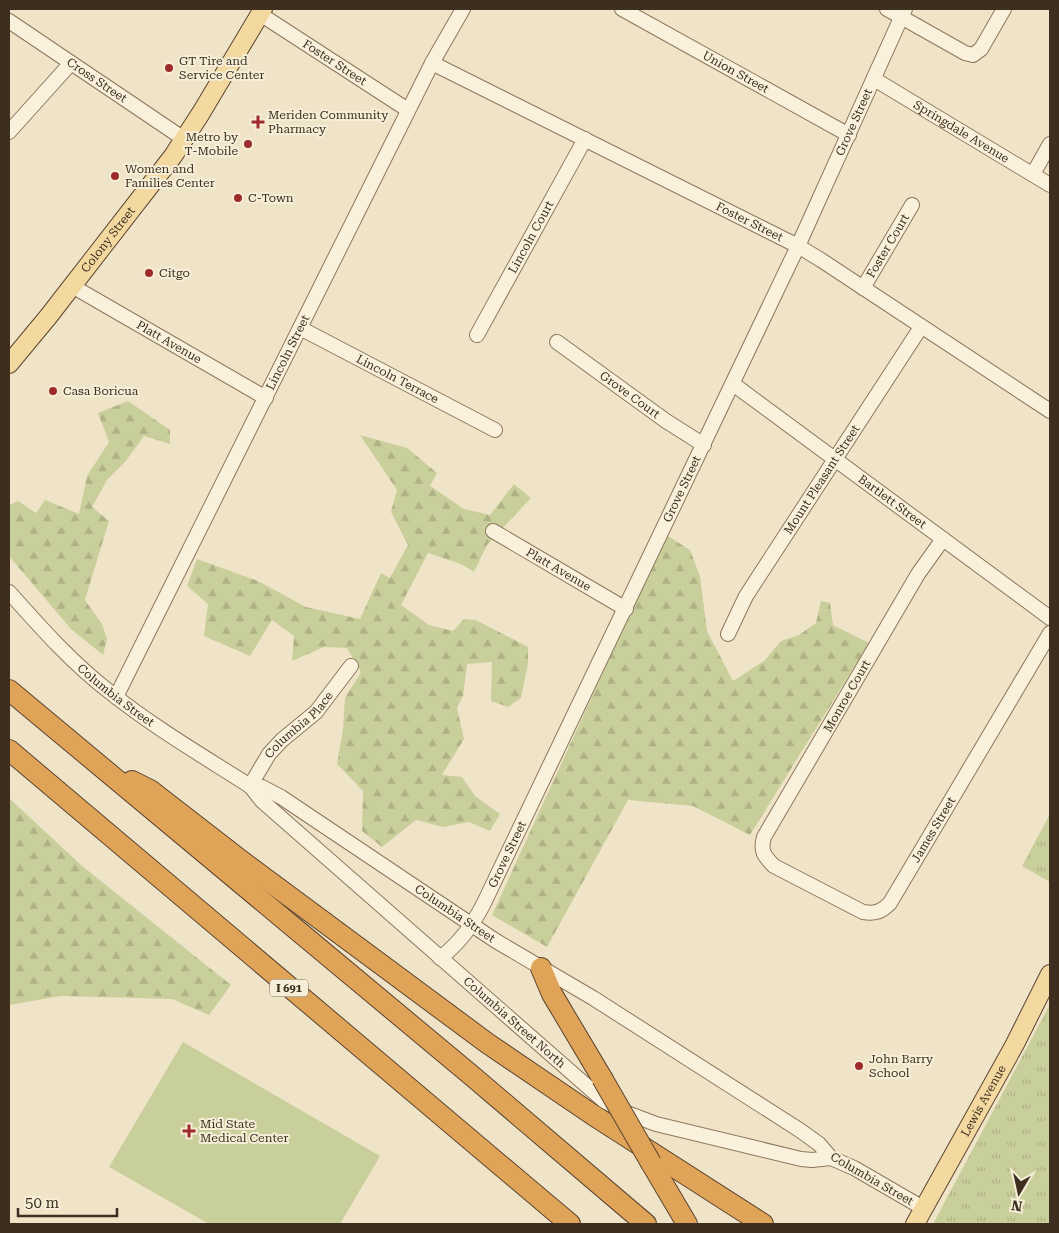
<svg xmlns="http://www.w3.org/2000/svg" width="1059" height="1233" font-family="'Roboto Serif',serif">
<defs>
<pattern id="forest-firs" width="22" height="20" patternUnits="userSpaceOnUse" patternTransform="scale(1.25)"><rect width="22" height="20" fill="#c9cf9b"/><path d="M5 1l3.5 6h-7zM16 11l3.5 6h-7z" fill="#aeb285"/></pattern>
<pattern id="park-tufts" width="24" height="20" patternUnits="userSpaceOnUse" patternTransform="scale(1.25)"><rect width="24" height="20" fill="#c9cf9b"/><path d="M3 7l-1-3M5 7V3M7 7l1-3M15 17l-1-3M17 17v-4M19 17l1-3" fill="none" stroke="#aeb285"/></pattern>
</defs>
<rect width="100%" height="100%" fill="#f0e4c8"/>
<polygon fill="#c9cf9b" points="183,1042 380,1156 340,1224 209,1224 109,1167"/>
<g fill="url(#forest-firs)">
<polygon points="128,401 170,430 170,444 144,436 125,462 107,480 92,507 109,521 85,600 102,624 107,639 103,655 71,629 9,556 9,505 18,501 36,513 45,500 79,514 87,476 109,442 98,413"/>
<polygon points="360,435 407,448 437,473 430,486 464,509 490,515 514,484 531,498 487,545 474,572 461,564 428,553 401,605 429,625 453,631 464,619 476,620 528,647 528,664 521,698 508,707 491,701 492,662 467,664 463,696 457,708 464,739 442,775 462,777 475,796 500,814 490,831 469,822 443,827 416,820 382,847 362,831 363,791 337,764 343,729 345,698 361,672 347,648 324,647 292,661 294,636 272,620 250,656 204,636 208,604 187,586 197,559 258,581 306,607 360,619 381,573 390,578 408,545 391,512 397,490"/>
<polygon points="666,535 690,550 700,576 707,631 733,681 764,661 781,641 799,635 816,623 821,601 830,603 833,625 869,643 750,835 693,806 628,800 547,947 492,915"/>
<polygon points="9,798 81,865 231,985 209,1015 172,999 61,996 9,1005"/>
</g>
<g fill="url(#park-tufts)">
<polygon points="1050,814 1050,882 1022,866"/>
<polygon points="1050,1004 1050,1224 933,1224"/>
</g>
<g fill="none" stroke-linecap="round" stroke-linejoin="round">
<defs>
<g id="minor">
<path id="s1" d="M622,9L849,135"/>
<polyline points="887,9 965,53 973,55 981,49 1004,9"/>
<path id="s2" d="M260,14L408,110"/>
<path id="s3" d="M9,21L184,139"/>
<path id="s4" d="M432,63L798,246L821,260L1050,411"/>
<path id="s5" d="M874,79L1050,185"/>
<polyline points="9,132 71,63"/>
<polyline points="1033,174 1050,144"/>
<path id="s6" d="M72,286L266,398"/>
<path id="s7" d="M863,288L912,205"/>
<path id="s8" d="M300,328L495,430"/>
<path id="s9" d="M477,335L585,139"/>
<path id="s10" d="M557,342L666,421L704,445"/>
<path id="s11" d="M733,384L1050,618"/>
<path id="s12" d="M493,531L626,609"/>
<path id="s13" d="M943,539L918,574L764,837C760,851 764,856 774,866L863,912C875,914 881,912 890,903L1050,633"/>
<path id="s14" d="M9,592C41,628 73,664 111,693C155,728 203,756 250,786L262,787L281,797L496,941L593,998L801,1131L819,1144L831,1158L854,1168L923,1208"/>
<path id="s15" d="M728,634L746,596L921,327"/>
<path id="s16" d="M116,697L432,63L463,9"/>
<path id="s17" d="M250,786L262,801L604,1101L627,1113L656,1124L801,1159L812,1160L831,1158"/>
<path id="s18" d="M250,786L269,754L282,740L316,712L351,666"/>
<path id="s19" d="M440,958C460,943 473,925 484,903L798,246L905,9"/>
</g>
<g id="major">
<path id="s20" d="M9,364L48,317L173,156L201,113L263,9"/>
<path id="s21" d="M915,1224L1015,1044L1050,974"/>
</g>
<g id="highway">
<polyline points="9,690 471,1075 646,1224"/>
<polyline points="9,750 570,1224"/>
<polyline points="132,781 150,790 239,859 487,1043 593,1115 763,1224"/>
<polyline points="541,968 552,994 602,1078"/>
<polyline points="651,1163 687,1224"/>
</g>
</defs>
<use href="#minor" stroke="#8d765c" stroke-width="16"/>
<use href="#major" stroke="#5b4430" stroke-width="20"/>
<use href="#highway" stroke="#5b4430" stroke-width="22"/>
<use href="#minor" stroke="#faf1dc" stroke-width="14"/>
<use href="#major" stroke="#f3d9a0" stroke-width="18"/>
<use href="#highway" stroke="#e0a458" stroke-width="20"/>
<defs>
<polyline id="highway-bridge" points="602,1078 651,1163"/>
</defs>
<use href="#highway-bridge" stroke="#5b4430" stroke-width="22" stroke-linecap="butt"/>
<use href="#highway-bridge" stroke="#e0a458" stroke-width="20"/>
</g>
<g fill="#9e2a2b" stroke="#f7eed8" stroke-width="2">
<circle cx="169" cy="68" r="5"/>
<path d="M255.5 114.5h5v5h5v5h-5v5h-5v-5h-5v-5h5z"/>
<circle cx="248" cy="144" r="5"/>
<circle cx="115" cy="176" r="5"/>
<circle cx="238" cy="198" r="5"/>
<circle cx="149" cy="273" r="5"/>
<circle cx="53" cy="391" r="5"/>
<circle cx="859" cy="1066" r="5"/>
<path d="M186.5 1123.5h5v5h5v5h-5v5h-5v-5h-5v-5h5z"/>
</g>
<g text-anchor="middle" stroke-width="4" stroke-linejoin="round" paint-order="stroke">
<rect fill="#f7eed8" stroke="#756857" stroke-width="1" x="270" y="979.5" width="38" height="17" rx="4"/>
<g font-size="11" font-weight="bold" fill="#3d2e20">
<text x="289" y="992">I 691</text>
</g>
<g font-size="12" fill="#3d2e20" stroke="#f7eed8" text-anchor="start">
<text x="179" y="65">GT Tire and<tspan x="179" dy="14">Service Center</tspan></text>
<text x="268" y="119">Meriden Community<tspan x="268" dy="14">Pharmacy</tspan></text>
<text x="238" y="141" text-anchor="end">Metro by<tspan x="238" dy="14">T-Mobile</tspan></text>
<text x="125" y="173">Women and<tspan x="125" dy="14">Families Center</tspan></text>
<text x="248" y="202">C-Town</text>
<text x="159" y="277">Citgo</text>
<text x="63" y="395">Casa Boricua</text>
<text x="869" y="1063">John Barry<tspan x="869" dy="14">School</tspan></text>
<text x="200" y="1128">Mid State<tspan x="200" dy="14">Medical Center</tspan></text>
</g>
<g font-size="12" fill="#3d2e20" stroke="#f7eed8">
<text dy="4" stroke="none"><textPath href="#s2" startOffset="89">Foster Street</textPath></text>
<text dy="4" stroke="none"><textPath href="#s1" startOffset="130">Union Street</textPath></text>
<text dy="4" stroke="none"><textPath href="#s3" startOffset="106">Cross Street</textPath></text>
<text dy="4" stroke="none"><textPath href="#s19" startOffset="935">Grove Street</textPath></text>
<text dy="4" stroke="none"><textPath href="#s5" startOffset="102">Springdale Avenue</textPath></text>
<text dy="4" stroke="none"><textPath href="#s4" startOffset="355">Foster Street</textPath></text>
<text dy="4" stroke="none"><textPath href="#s9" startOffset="112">Lincoln Court</textPath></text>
<text dy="4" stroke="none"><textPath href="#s20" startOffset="159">Colony Street</textPath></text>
<text dy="4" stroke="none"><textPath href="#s7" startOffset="49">Foster Court</textPath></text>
<text dy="4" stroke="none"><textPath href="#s6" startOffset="112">Platt Avenue</textPath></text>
<text dy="4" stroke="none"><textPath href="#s16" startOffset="385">Lincoln Street</textPath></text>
<text dy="4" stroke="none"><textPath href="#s8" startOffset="110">Lincoln Terrace</textPath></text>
<text dy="4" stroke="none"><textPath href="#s10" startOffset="90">Grove Court</textPath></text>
<text dy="4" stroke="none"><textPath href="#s15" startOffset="181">Mount Pleasant Street</textPath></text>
<text dy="4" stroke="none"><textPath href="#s19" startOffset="530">Grove Street</textPath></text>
<text dy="4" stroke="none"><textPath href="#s11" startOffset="198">Bartlett Street</textPath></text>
<text dy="4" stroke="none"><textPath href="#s12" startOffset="76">Platt Avenue</textPath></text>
<text dy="4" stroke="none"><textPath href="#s14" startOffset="149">Columbia Street</textPath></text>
<text transform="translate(847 696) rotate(-60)" y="4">Monroe Court</text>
<text dy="4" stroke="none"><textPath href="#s18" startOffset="79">Columbia Place</textPath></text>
<text dy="4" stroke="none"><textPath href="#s13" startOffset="596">James Street</textPath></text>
<text dy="4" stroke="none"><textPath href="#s19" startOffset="125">Grove Street</textPath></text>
<text dy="4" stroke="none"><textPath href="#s14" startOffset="554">Columbia Street</textPath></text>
<text dy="4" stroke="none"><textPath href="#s17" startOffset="355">Columbia Street North</textPath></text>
<text dy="4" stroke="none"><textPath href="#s21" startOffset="141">Lewis Avenue</textPath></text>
<text transform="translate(872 1179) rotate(30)" y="4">Columbia Street</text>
</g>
</g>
<rect width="1059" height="1233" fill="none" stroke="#3d2e20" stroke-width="20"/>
<g transform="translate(1019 1193) rotate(189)" stroke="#f7eed8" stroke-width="4" paint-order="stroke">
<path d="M0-4L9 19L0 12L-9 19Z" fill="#3d2e20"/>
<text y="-8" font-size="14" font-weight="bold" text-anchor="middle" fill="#3d2e20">N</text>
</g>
<path d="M18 1208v8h99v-8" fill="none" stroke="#3d2e20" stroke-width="2.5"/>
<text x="25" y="1208" font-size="15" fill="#3d2e20" stroke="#f7eed8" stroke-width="4" paint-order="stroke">50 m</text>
</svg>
